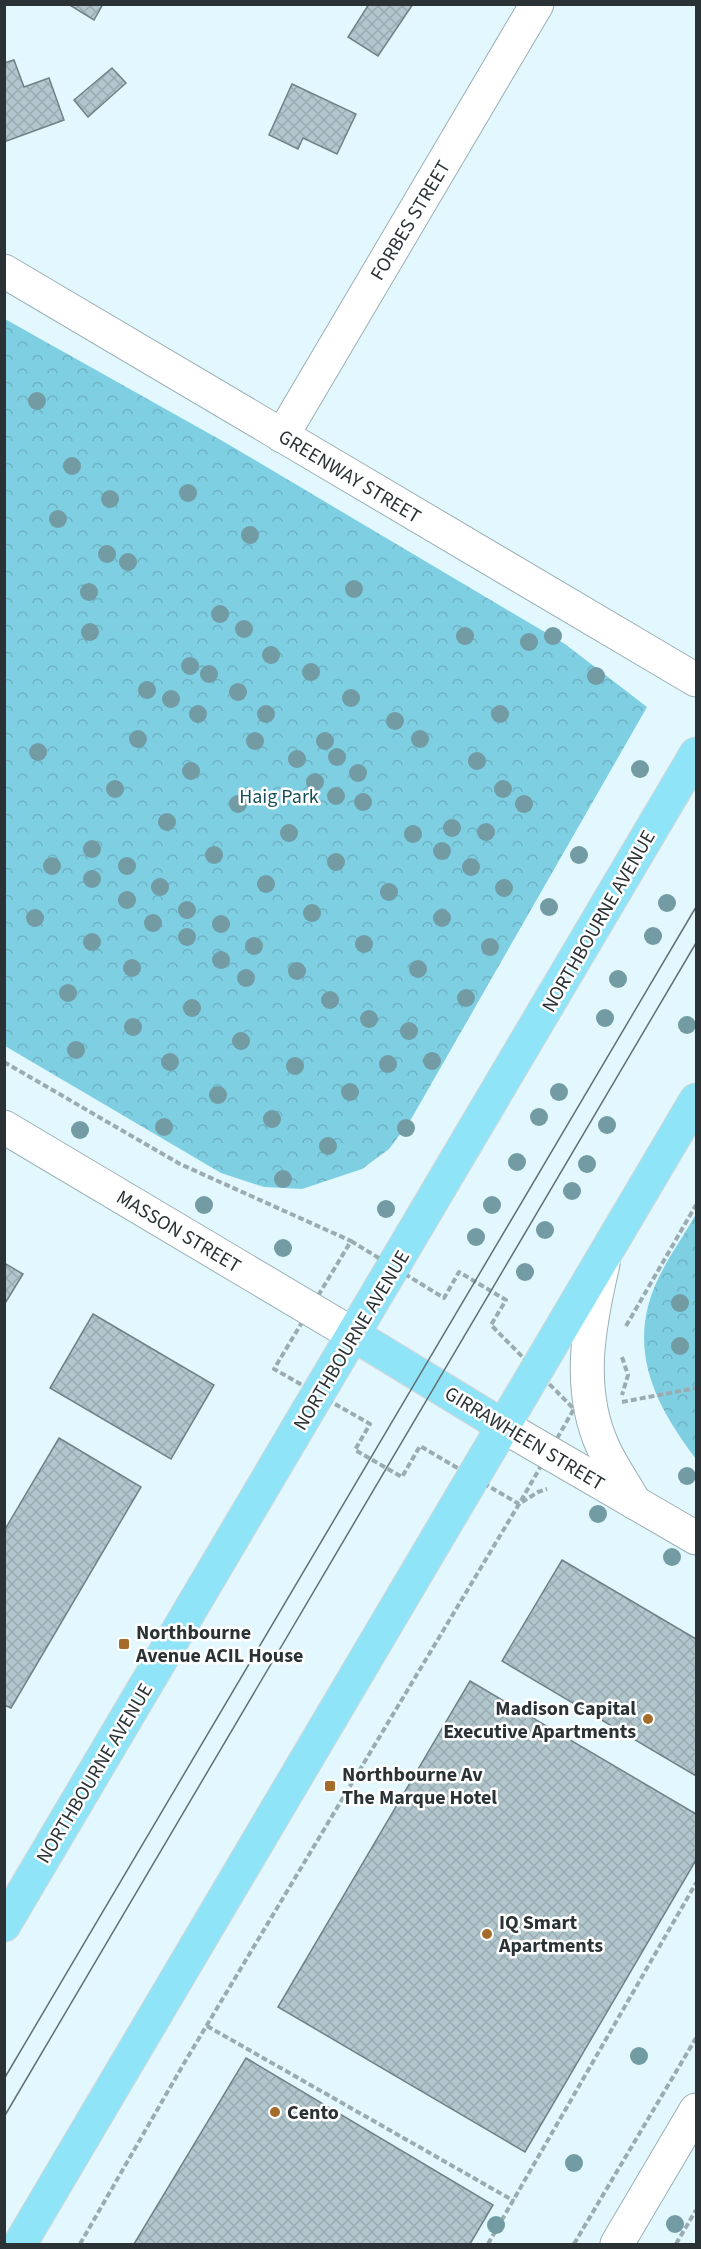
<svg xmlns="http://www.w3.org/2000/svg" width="701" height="2249" font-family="'Source Sans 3',sans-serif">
<defs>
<pattern id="park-crowns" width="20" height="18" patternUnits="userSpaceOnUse" patternTransform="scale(1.5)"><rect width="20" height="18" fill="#7fcfe3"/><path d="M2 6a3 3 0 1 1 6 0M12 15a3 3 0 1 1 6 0" fill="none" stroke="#6eb2c3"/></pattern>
<pattern id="building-cross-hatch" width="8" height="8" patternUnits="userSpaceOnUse" patternTransform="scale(1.5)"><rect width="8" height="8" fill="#b2c7cd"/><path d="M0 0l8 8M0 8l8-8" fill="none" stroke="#99abb1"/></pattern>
</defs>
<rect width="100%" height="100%" fill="#e2f8fe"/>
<g fill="url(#park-crowns)">
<polygon points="5,319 226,443 565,644 647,707 410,1121 389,1149 362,1169 302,1189 264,1187 221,1173 5,1046"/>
<path d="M696,1214V1459C653,1402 624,1344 661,1273C671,1253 685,1234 696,1214Z"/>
</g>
<g fill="url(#building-cross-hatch)" stroke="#6e8287" stroke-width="1.5">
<polygon points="68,4 103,4 94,20"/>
<polygon points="369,4 413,4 378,56 348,37"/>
<polygon points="14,60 24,87 49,78 64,120 4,142 4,63"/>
<polygon points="112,68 126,83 88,117 74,100"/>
<polygon points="292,84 356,114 337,154 303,138 298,149 269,135"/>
<polygon points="4,1263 23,1274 4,1305"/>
<polygon points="93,1314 214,1385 171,1459 50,1388"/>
<polygon points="59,1438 141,1487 11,1708 4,1705 4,1531"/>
<polygon points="562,1560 696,1639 696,1776 502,1661"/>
<polygon points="470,1681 696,1814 696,1860 525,2152 278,2007"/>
<polygon points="246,2058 493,2205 470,2244 134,2244"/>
</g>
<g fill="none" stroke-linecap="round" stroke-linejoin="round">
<defs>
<g id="minor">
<polyline points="4,271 696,680"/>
<polyline points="282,436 537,4"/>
<polyline points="4,1127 354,1335"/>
<polyline points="617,2244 696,2110"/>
</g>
<g id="tertiary">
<path d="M603,1264C589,1324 576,1388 603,1447C612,1467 625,1485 635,1503"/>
<polyline points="503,1426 696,1538"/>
</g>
<g id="trunk">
<polyline points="354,1335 503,1426"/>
<polyline points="4,1925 696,754"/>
<polyline points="20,2244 696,1100"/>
</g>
</defs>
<use href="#minor" stroke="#9bb0b6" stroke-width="35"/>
<use href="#tertiary" stroke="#9bb0b6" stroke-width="35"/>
<use href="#trunk" stroke="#d4d6d7" stroke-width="35"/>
<g stroke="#9bacb1" stroke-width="4" stroke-dasharray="6 3" stroke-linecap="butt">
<polyline points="4,1062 180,1164 351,1241"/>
<polygon points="351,1241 444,1298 459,1272 506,1300 491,1325 574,1409 519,1504 420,1446 402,1477 355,1450 370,1424 274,1369"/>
<polyline points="626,1326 696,1205"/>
<polyline points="622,1357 628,1375 622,1395"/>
<polyline points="622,1402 696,1388"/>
<polyline points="207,2026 514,2201"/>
<polyline points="80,2244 183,2065 519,1504 538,1492 547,1489"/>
<polyline points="488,2244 696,1883"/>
<polyline points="574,2244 696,2038"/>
<polyline points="676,2244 696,2210"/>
</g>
<use href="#minor" stroke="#fff" stroke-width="33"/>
<use href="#tertiary" stroke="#fff" stroke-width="33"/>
<use href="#trunk" stroke="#90e4f8" stroke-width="33"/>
<g stroke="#636f73" stroke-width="1.5">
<polyline points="4,2079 696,907"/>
<polyline points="4,2117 696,943"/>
</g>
</g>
<g fill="#729ba4">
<circle cx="37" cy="401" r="9"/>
<circle cx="72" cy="466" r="9"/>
<circle cx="188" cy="493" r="9"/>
<circle cx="110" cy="499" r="9"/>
<circle cx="58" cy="519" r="9"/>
<circle cx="250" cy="535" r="9"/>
<circle cx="107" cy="554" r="9"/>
<circle cx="128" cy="562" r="9"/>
<circle cx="354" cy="589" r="9"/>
<circle cx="89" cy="592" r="9"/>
<circle cx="220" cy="614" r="9"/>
<circle cx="244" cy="629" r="9"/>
<circle cx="90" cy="632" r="9"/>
<circle cx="465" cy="636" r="9"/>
<circle cx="553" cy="636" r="9"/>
<circle cx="529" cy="642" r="9"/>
<circle cx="271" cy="655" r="9"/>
<circle cx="190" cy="666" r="9"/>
<circle cx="311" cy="672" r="9"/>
<circle cx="209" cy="674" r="9"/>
<circle cx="596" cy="676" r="9"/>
<circle cx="147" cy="690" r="9"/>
<circle cx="238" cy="692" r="9"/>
<circle cx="351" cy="698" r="9"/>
<circle cx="171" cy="699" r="9"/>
<circle cx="198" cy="714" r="9"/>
<circle cx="266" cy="714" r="9"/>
<circle cx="500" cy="714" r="9"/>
<circle cx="395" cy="721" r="9"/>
<circle cx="138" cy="739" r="9"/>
<circle cx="420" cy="739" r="9"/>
<circle cx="255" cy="741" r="9"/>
<circle cx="325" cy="741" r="9"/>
<circle cx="38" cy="752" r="9"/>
<circle cx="337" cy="757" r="9"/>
<circle cx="297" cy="759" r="9"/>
<circle cx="477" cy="761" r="9"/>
<circle cx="640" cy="769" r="9"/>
<circle cx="191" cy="771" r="9"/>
<circle cx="358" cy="773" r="9"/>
<circle cx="315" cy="782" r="9"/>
<circle cx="115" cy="789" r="9"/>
<circle cx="503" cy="789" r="9"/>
<circle cx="336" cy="796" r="9"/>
<circle cx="363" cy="802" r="9"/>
<circle cx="238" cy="804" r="9"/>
<circle cx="524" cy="804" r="9"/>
<circle cx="167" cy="822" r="9"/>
<circle cx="452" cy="828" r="9"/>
<circle cx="486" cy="832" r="9"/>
<circle cx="289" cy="833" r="9"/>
<circle cx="413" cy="834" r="9"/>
<circle cx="92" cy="849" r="9"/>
<circle cx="442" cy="851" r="9"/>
<circle cx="214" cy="855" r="9"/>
<circle cx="579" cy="855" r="9"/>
<circle cx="336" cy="862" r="9"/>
<circle cx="52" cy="866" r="9"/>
<circle cx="127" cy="866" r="9"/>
<circle cx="471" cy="867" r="9"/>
<circle cx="92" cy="879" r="9"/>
<circle cx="266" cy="884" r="9"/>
<circle cx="160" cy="887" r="9"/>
<circle cx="504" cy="888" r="9"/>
<circle cx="389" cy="892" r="9"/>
<circle cx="127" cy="900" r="9"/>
<circle cx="667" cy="903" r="9"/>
<circle cx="549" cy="907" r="9"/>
<circle cx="187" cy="910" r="9"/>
<circle cx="312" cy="913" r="9"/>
<circle cx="35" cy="918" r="9"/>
<circle cx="442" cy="918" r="9"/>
<circle cx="153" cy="923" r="9"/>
<circle cx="221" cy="924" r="9"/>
<circle cx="653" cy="936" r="9"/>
<circle cx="187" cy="937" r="9"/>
<circle cx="92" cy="942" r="9"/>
<circle cx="364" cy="944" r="9"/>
<circle cx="254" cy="946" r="9"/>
<circle cx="490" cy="947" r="9"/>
<circle cx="221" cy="960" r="9"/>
<circle cx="132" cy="968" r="9"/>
<circle cx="418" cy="969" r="9"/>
<circle cx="297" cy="971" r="9"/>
<circle cx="246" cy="978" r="9"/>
<circle cx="618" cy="979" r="9"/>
<circle cx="68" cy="993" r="9"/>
<circle cx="466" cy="998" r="9"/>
<circle cx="330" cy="1000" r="9"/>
<circle cx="192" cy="1008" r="9"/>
<circle cx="605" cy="1018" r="9"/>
<circle cx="369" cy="1019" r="9"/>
<circle cx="687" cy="1025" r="9"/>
<circle cx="133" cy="1027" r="9"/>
<circle cx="409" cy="1031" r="9"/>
<circle cx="241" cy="1041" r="9"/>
<circle cx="76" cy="1050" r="9"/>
<circle cx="432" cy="1061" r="9"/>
<circle cx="170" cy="1062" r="9"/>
<circle cx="388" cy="1064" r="9"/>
<circle cx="295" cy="1066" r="9"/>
<circle cx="350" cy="1092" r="9"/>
<circle cx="559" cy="1092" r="9"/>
<circle cx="218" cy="1095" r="9"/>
<circle cx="539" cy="1117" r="9"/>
<circle cx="272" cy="1119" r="9"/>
<circle cx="607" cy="1125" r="9"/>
<circle cx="164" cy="1127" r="9"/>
<circle cx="406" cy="1128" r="9"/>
<circle cx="80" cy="1130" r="9"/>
<circle cx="328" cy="1146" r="9"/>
<circle cx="517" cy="1162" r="9"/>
<circle cx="587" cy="1164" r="9"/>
<circle cx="283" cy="1179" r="9"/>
<circle cx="572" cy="1191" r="9"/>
<circle cx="204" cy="1205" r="9"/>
<circle cx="492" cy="1205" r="9"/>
<circle cx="386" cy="1209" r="9"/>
<circle cx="545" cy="1230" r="9"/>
<circle cx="476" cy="1237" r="9"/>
<circle cx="283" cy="1248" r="9"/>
<circle cx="525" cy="1272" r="9"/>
<circle cx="680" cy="1303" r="9"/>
<circle cx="680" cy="1346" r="9"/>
<circle cx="687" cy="1476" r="9"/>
<circle cx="598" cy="1514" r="9"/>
<circle cx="672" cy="1557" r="9"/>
<circle cx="639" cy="2056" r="9"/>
<circle cx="574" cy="2163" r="9"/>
<circle cx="675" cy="2224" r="9"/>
<circle cx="496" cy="2225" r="9"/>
</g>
<g fill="#a56b2b" stroke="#fff" stroke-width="2">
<rect x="118" y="1638" width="12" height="12" rx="3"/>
<circle cx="648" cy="1719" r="6"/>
<rect x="324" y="1780" width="12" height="12" rx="3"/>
<circle cx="487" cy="1934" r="6"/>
<circle cx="275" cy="2112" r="6"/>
</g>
<g text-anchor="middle" stroke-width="5" stroke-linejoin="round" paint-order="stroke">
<g font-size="20" fill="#2a3235" stroke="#fff">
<text transform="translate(410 220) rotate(-59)" y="7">FORBES STREET</text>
<text transform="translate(350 476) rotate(31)" y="7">GREENWAY STREET</text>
<text transform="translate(598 921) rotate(-60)" y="7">NORTHBOURNE AVENUE</text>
<text transform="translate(179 1231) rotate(31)" y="7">MASSON STREET</text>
<text transform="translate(351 1340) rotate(-59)" y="7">NORTHBOURNE AVENUE</text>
<text transform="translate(525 1438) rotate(31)" y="7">GIRRAWHEEN STREET</text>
<text transform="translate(94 1773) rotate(-59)" y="7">NORTHBOURNE AVENUE</text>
</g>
<g font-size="20" fill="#164f5b" stroke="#fff">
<text x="279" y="803">Haig Park</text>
</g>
<g font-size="20" font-weight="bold" fill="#2a3235" stroke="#fff" text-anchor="start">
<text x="136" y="1639">Northbourne<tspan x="136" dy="23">Avenue ACIL House</tspan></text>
<text x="636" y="1715" text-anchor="end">Madison Capital<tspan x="636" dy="23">Executive Apartments</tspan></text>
<text x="342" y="1781">Northbourne Av<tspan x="342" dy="23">The Marque Hotel</tspan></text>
<text x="499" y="1929">IQ Smart<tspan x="499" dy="23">Apartments</tspan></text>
<text x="287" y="2119">Cento</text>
</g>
</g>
<rect width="701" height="2249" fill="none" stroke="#2a3235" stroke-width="12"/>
</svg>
